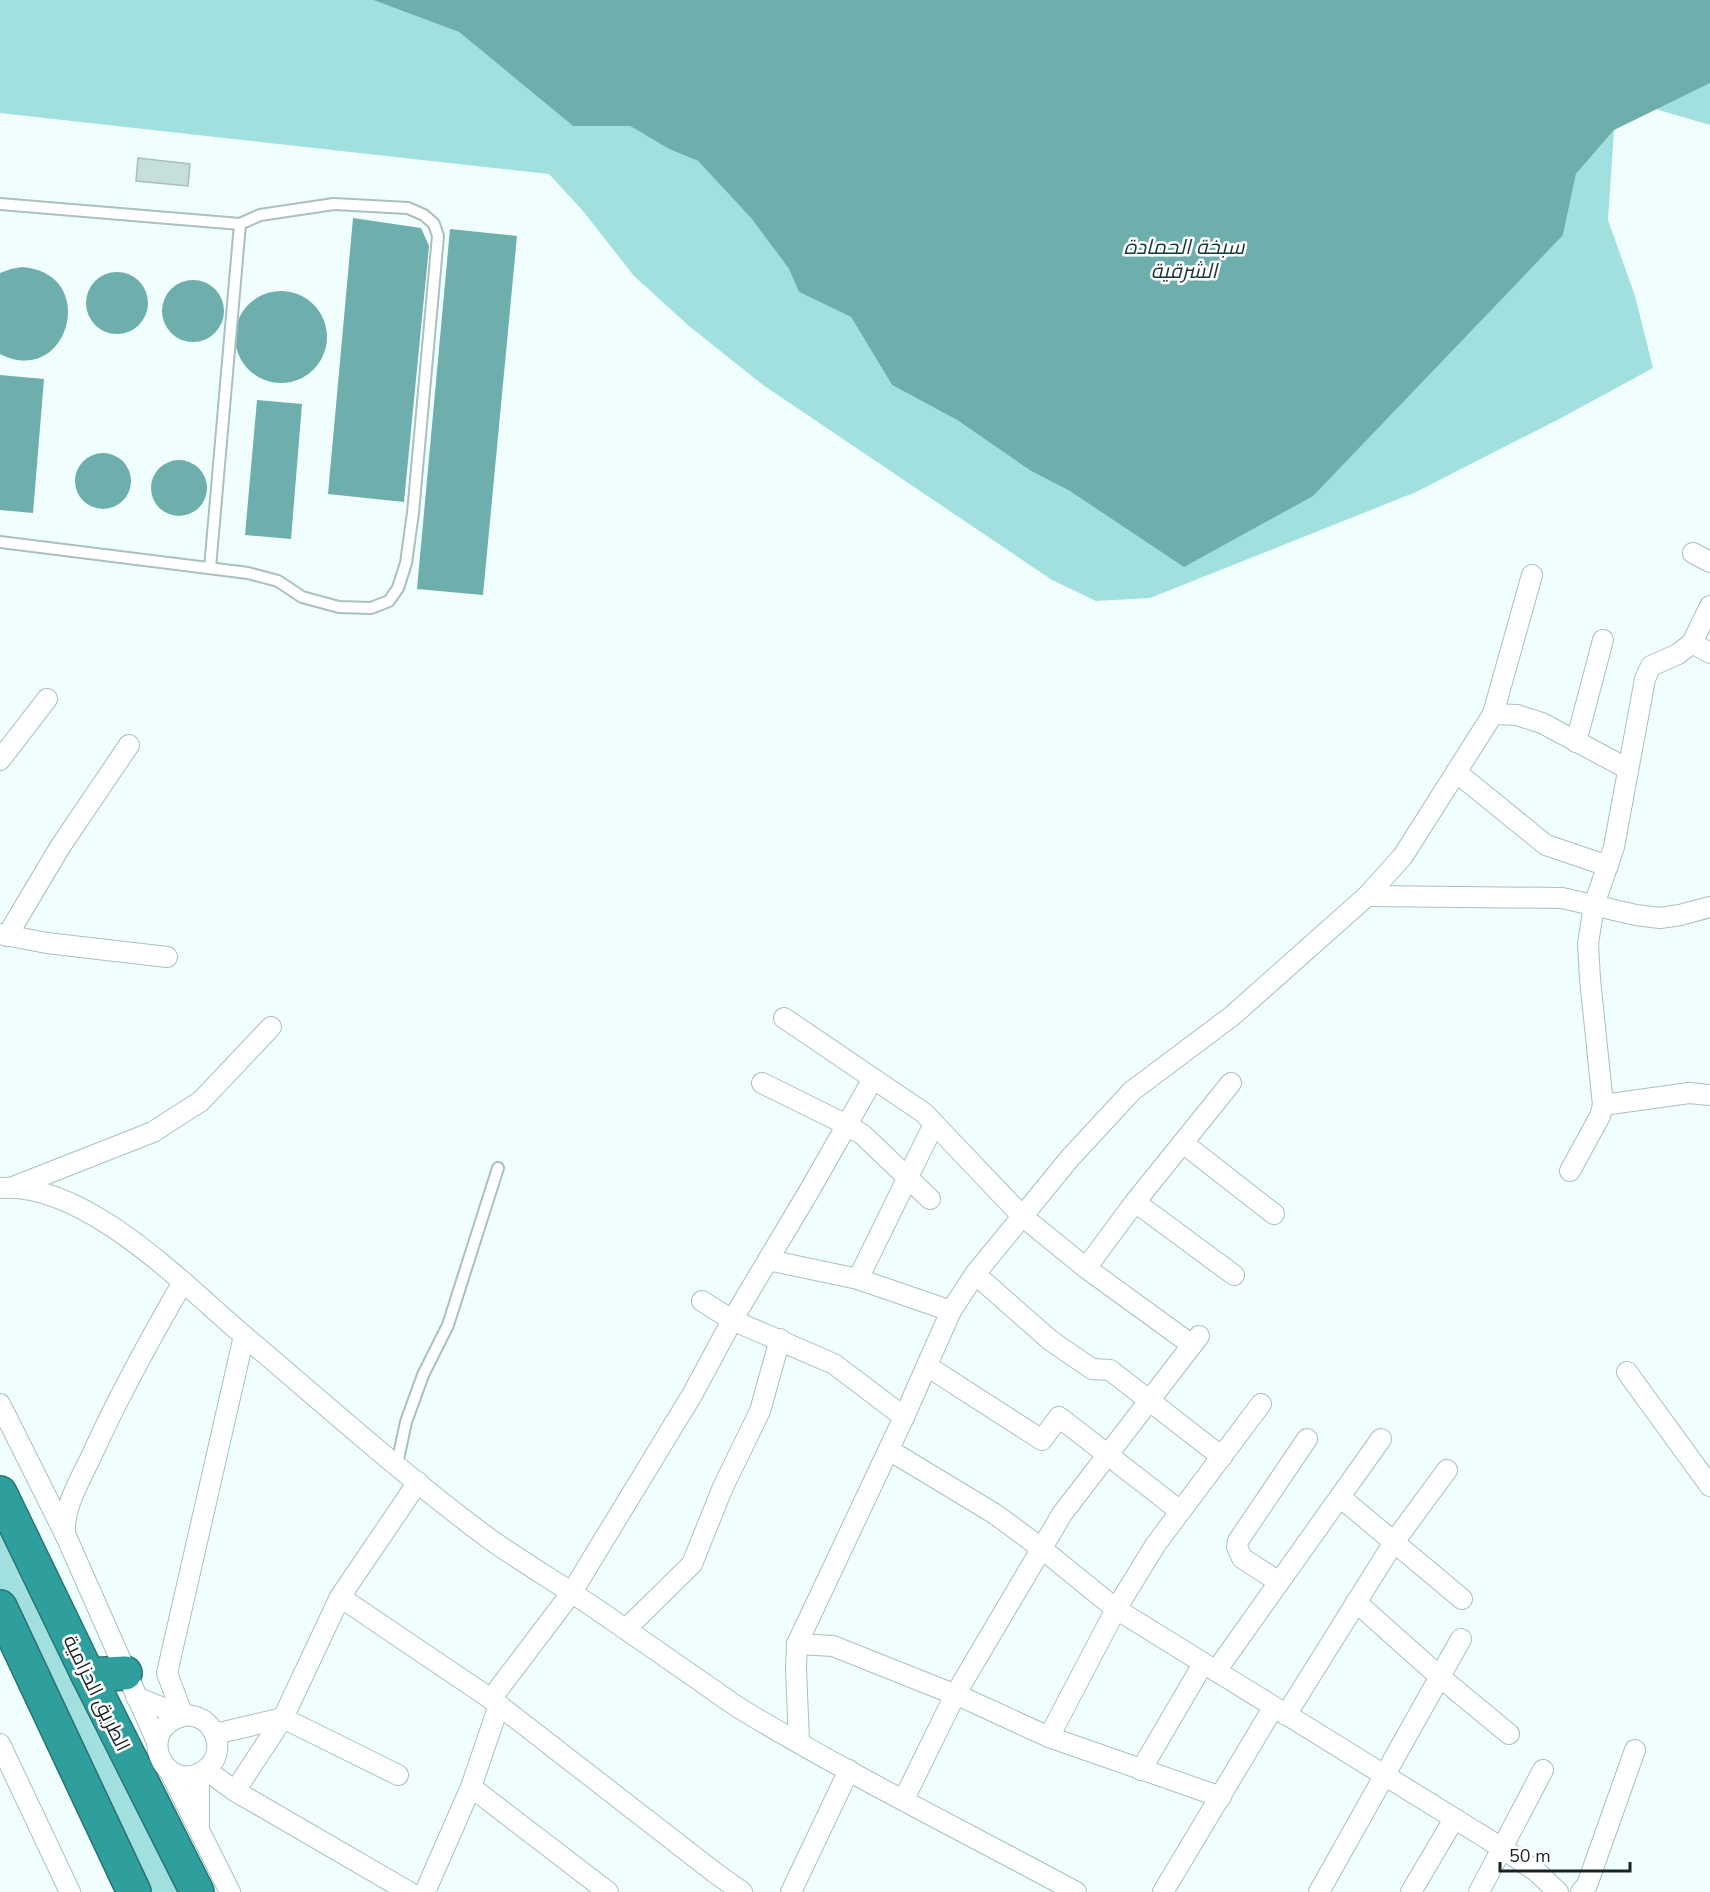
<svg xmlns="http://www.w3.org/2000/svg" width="1710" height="1892" font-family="'Nunito Sans',Cairo,sans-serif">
<rect width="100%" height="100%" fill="#f0fffe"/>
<g fill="#a1e0de">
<polygon points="0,0 373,0 459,32 573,126 630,126 669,149 698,161 751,218 789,269 799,292 851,317 892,385 957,420 1031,471 1070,491 1563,235 1576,174 1614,130 1608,220 1635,296 1653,368 1561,418 1416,492 1150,598 1096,601 1052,580 763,385 689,326 634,276 583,211 549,174 0,113"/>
<polygon points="1709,83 1710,83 1710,125 1655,109"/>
<polygon points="0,1522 182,1892 143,1892 0,1596"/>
</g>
<g fill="#6eaeac">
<polygon points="373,0 1710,0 1710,83 1614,130 1576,174 1563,235 1313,496 1184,567 1070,491 1031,471 957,420 892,385 851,317 799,292 789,269 751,218 698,161 669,149 630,126 573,126 459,32"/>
<polygon points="353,218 421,228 429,246 404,502 328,494"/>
<polygon points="450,229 517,236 483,595 417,589"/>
<path d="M22,267C101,273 68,389 0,354V273L11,269Z"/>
<circle cx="117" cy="303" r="31"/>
<circle cx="193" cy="311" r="31"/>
<circle cx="281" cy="337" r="46"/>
<polygon points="0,375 44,379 33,513 0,510"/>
<polygon points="257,400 302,404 291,539 245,535"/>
<circle cx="103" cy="481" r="28"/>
<circle cx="179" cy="488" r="28"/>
</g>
<polygon fill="#c6dfdd" stroke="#a7bebd" stroke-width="1.5" points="138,158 190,164 188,186 136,181"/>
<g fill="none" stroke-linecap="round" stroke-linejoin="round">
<defs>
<g id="lane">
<polyline points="0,204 240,224 260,215 334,204 408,208 424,215 434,224 438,236 413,513 406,563 398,588 389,601 371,608 339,607 302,597 278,581 248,573 0,542"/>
<polyline points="210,568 240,224"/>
<polyline points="397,1464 406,1422 423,1375 448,1325 498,1168"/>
</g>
<g id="street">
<polyline points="1693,553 1710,562"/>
<polyline points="1692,643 1710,653"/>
<polyline points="1493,714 1517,715 1542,723 1628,769"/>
<polyline points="1576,742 1603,640"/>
<polyline points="0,760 47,699"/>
<polyline points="1456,772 1546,845 1608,866"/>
<polyline points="1367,896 1562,898 1636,915 1660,918 1680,915 1710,907"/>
<polyline points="0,934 47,943 167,957"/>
<polyline points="7,936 60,847 129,745"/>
<polyline points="784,1018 924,1113 1022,1216 1086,1268 1192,1345"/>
<polyline points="762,1083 847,1125 863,1135 930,1199"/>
<polyline points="1603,1105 1689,1093 1710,1095"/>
<polyline points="1183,1143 1274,1214"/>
<polyline points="1570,1171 1600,1116 1603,1105 1590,979 1588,944 1594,905 1614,847 1645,679 1651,666 1678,654 1692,643 1710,606"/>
<polyline points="13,1187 153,1132 201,1101 271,1027"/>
<path d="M0,1188C87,1181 188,1289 250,1341C329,1408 407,1478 491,1540C528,1566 568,1589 605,1615C635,1636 666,1657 696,1678C712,1689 728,1701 744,1711C852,1776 965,1832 1076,1892"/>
<polyline points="1135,1202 1234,1275"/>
<polyline points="768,1260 858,1279 951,1311"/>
<polyline points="1086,1268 1135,1202 1231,1083"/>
<polyline points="975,1274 1050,1340 1092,1369 1110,1370 1222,1457"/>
<polyline points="858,1279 934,1124"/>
<polyline points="702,1301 732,1320 834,1364 904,1417"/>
<polyline points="927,1366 1042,1440 1059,1417 1180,1511"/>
<polyline points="1627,1372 1710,1486"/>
<polyline points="0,1404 65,1534"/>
<polyline points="889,1450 995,1514 1041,1548 1116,1609 1502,1848 1537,1872 1558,1892"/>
<polyline points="1340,1497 1462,1599"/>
<polyline points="1279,1582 1242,1558 1237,1547 1238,1541 1307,1439"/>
<polyline points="340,1597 491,1699 714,1872 742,1892"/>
<polyline points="1356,1602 1440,1677 1509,1734"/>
<polyline points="626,1629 692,1564 723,1487 760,1411 780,1339"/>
<polyline points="797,1644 833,1646 966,1699 1049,1737 1221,1797"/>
<polyline points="1216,1671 1381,1439"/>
<path d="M136,1697C151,1703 165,1709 179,1714C184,1716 188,1715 193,1716C208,1719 219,1734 217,1750C216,1759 210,1767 202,1772C164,1794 134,1729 183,1716"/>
<polyline points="491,1699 572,1592 692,1395 734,1317 808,1193 873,1079"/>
<polyline points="1286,1715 1394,1542 1447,1470"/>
<polyline points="183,1716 167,1673 244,1336"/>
<polyline points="215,1734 283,1718 398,1775"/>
<polyline points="1049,1737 1116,1609 1156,1544 1261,1404"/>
<path d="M157,1742L65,1534C63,1508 80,1480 91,1457C118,1397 150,1339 183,1282"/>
<polyline points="799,1742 796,1668 797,1644 904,1417 951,1311 975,1274 1070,1158 1132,1091 1232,1016 1367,896 1403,856 1493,714 1532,575"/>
<polyline points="0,1744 70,1892"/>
<polyline points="169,1770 230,1892"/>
<polyline points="206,1770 235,1791 409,1892"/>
<polyline points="1141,1770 1203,1664"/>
<polyline points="471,1787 608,1892"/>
<polyline points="235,1791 283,1718 340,1597 418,1482"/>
<polyline points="904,1799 955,1695 1062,1514 1199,1336"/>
<polyline points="199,1824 199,1774"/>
<polyline points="425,1892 471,1787 499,1705"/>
<polyline points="791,1892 849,1770"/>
<polyline points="1163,1892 1273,1708"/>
<polyline points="1319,1892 1461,1639"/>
<polyline points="1411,1892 1454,1819"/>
<polyline points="1479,1892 1543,1770"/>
<polyline points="1581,1892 1587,1885 1635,1750"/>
</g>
<g id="highway">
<polyline points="0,1493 88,1675 197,1892"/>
<polyline points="0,1607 134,1892"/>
<polyline points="88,1675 125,1673"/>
</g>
</defs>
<use href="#lane" stroke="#a9c0bf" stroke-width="14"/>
<use href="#street" stroke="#a9c0bf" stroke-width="22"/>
<use href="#highway" stroke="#287472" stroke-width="36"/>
<use href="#lane" stroke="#fff" stroke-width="10"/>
<use href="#street" stroke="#fff" stroke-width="20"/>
<use href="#highway" stroke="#2f9f9d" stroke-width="33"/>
</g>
<g text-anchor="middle" stroke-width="5" stroke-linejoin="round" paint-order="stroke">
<g font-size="20" fill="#1a2323" stroke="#fff">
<text transform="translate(97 1693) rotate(64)" y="7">الطريق الحزامية</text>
</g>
<g font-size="21" font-style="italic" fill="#163636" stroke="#fff">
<text x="1184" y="254">سبخة الحمادة<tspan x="1184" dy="24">الشرقية</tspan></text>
</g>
</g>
<path d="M1500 1862v9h130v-9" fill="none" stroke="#1a2323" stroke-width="3"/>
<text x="1509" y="1862" font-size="18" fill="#1a2323" stroke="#ffffff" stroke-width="4.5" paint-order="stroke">50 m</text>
</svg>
